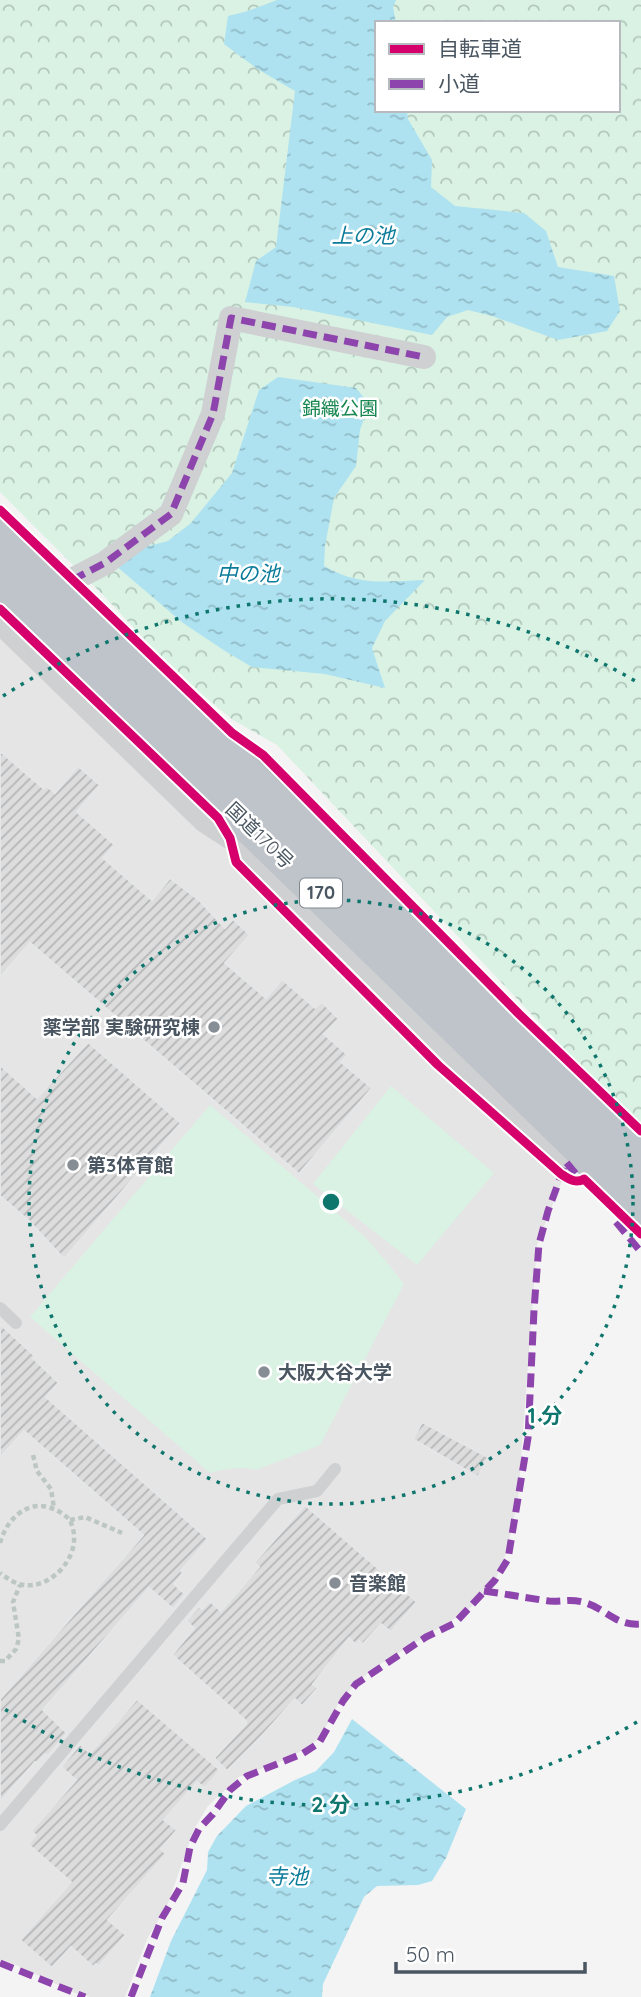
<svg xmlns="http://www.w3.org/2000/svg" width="641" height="1997" font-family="Quicksand,'Noto Sans JP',sans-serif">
<defs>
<pattern id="park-crowns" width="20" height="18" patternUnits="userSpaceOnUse" patternTransform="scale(1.75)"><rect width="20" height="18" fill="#d9f2e3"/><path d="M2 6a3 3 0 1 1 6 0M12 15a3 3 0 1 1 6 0" fill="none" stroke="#b2c7bb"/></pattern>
<pattern id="water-ripples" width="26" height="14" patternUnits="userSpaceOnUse" patternTransform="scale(1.75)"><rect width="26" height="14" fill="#aee2f0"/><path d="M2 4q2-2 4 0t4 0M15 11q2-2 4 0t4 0" fill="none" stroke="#90bac6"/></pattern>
<pattern id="building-hatch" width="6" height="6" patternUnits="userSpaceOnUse" patternTransform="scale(1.75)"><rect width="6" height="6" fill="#ddddde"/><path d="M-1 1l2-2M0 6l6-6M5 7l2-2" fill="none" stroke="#b5b6b7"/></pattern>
</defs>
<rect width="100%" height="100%" fill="#f4f4f4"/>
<polygon fill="#e6e5e6" points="0,633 565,1173 537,1245 518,1499 507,1550 493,1586 467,1611 377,1666 355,1684 339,1703 319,1739 290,1758 239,1777 208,1806 194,1829 167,1906 148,1937 125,1997 91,1997 77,1994 16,1965 0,1960"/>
<path fill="url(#park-crowns)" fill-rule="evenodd" d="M0,0H641V1130L277,745L233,720L204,696L150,645L103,595L0,492ZM377,23H618V110H377Z"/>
<g fill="#d9f2e3">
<polygon points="391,1086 494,1173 417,1265 313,1184"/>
<path d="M210,1105L365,1237L385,1260L404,1284L320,1445L256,1470C241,1466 225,1469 210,1473L30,1317Z"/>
</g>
<g fill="url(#water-ripples)">
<polygon points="277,0 396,0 393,7 396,23 377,23 377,110 407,110 408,119 432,160 431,187 455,206 524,213 546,231 558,267 614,276 620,311 607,331 558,340 492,316 468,310 447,317 432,335 293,307 245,302 256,261 276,247 295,91 259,70 224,44 228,16 248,11"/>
<path d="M278,377L356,388L369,404L360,430L356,466L334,498L325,546L324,566C360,587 386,581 425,580L385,621L372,648L385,688L325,674L252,667L225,651L183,623L115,565L137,549L168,541L191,523L232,473L259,390Z"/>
<polygon points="352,1719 466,1809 446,1858 432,1881 418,1885 377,1886 364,1897 323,1984 322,1997 150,1997 171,1941 207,1870 208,1852 217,1836 246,1806 295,1780 316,1771 334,1752"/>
</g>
<g fill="url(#building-hatch)" stroke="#e5e6e7" stroke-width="2">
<polygon points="0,751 44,789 47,786 55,793 78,766 100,785 77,812 115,845 103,858 152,900 170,878 199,900 225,928 233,919 250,935 225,963 266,998 282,979 315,1008 322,1002 339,1019 324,1034 348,1055 341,1062 372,1088 299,1174 30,943 0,977"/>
<polygon points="88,1042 181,1123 64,1259 29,1221 0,1196 0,1065 37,1098"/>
<polygon points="0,1324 35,1356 33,1358 59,1383 46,1397 208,1539 181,1571 183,1573 174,1584 185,1594 173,1609 149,1588 43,1710 67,1733 48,1756 45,1754 37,1763 35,1762 0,1802 0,1699 143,1535 24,1431 0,1458"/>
<polygon points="422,1422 488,1457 478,1477 413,1439"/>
<polygon points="305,1505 417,1602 391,1632 381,1624 363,1644 359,1641 356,1645 349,1638 313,1684 318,1688 302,1706 295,1699 262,1736 227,1771 214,1758 246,1724 246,1721 172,1655 194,1628 186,1621 199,1606 202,1609 210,1601 221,1611 259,1567 254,1563"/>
<polygon points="137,1699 220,1770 205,1788 197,1782 164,1820 177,1830 161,1849 166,1854 108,1920 126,1935 99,1966 96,1964 93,1967 71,1947 52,1968 20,1940 71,1882 28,1844 36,1835 31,1831 76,1780 61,1767 80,1744 90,1753"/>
</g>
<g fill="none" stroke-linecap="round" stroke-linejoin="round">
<defs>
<g id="highway">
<polyline points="0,537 641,1160"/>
<polyline points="0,582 641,1205"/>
</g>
</defs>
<use href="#highway" stroke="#b9bec3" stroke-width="42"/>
<g stroke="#bcc7c4" stroke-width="4.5" stroke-dasharray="5 3.5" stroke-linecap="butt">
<polyline points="33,1455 37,1471 51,1489 54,1508"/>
<polyline points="70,1520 85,1517 122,1533"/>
<path d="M0,1543C7,1518 29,1497 56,1510C61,1512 66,1516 70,1520C72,1525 74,1531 74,1536C76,1563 46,1592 19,1584C12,1582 6,1577 0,1573"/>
<polyline points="0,1661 5,1661 16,1649 19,1639 13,1602 20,1585"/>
</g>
<g stroke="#ced0d2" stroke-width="12">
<polyline points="0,1308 16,1323"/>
<polyline points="0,1825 278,1499 317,1491 335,1469"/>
</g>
<g stroke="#ced0d2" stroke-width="24">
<polyline points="72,580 105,563 171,514 213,414 231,318 424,357"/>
<polyline points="0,622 205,821 239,843 315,915 525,1125 566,1162 588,1134"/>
</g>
<use href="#highway" stroke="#bec4c9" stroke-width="38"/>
<g stroke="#8e44ad" stroke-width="7" stroke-dasharray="14 7" stroke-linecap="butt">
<polyline points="72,580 105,563 171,514 213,414 231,318 424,357"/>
<polyline points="616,1222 641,1252"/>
<path d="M484,1591C506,1594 527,1598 549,1601C564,1602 570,1598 586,1603C608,1610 615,1626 641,1624"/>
<polyline points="0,1963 85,1997"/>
<polyline points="131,1997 162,1918 183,1883 190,1847 199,1829 213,1814 230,1790 247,1776 302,1754 319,1743 343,1701 356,1684 426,1637 455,1623 495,1580 508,1559 528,1438 534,1310 539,1244 548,1211 566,1162 580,1179"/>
</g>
<defs>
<g id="cycleway">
<polyline points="0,510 232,733 263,755 519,1014 641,1131"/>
<path d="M0,609L218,818L230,838L236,862L438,1065L561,1174C569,1179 576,1184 584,1179L641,1234"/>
</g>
</defs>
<use href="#cycleway" stroke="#fff" stroke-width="13"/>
<use href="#cycleway" stroke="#d6006c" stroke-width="9"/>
</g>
<g fill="none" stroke="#0f766e" stroke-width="3.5" stroke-dasharray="3.5 7">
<circle cx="331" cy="1202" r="302"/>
<path d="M637 1722A603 603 0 0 1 3 1708M3 696A603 603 0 0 1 637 682"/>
</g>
<g fill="#868d94" stroke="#fff" stroke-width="2.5">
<circle cx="214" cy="1027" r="7"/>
<circle cx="73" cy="1165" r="7"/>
<circle cx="264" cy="1372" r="7"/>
<circle cx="335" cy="1583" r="7"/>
</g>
<g text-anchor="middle" stroke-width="5" stroke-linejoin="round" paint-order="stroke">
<rect fill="#fff" stroke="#808990" stroke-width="2" x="300" y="878.5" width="42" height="29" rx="5"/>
<g font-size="18" font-weight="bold" fill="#4a5661">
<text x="321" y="899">170</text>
</g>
<g font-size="19" fill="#17864f" stroke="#fff">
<text x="340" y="415">錦織公園</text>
</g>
<g font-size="19" fill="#4a5661" stroke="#fff">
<text transform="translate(260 835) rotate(44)" y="7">国道170号</text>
</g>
<g font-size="19" font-weight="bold" fill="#4a5661" stroke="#fff" text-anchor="start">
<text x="200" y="1034" text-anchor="end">薬学部 実験研究棟</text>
<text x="87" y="1172">第3体育館</text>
<text x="278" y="1379">大阪大谷大学</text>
<text x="349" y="1590">音楽館</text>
</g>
<g font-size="21" font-style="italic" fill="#0c7c9b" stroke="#fff">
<text x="363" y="243">上の池</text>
<text x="248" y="581">中の池</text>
<text x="287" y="1884">寺池</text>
</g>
</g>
<circle cx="331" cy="1202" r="10" fill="#0f766e" stroke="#fff" stroke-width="3.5"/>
<g font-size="21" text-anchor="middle" font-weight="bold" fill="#0f766e" stroke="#fff" stroke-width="5" stroke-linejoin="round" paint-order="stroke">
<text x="545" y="1423">1 分</text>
<text x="331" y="1812">2 分</text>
</g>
<rect x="375" y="21" width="245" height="91" fill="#ffffff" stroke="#b7bbc0" stroke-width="2"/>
<rect x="389" y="44" width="35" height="10" fill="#d6006c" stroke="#b7bbc0" stroke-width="2"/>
<text x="438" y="56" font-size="21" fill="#4a5661">自転車道</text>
<rect x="389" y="79" width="35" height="10" fill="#8e44ad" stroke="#b7bbc0" stroke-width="2"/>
<text x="438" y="91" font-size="21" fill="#4a5661">小道</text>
<path d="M396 1962v10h189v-10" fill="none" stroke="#4a5661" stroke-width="3.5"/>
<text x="406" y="1962" font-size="21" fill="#4a5661" stroke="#ffffff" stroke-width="5" paint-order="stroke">50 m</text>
</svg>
